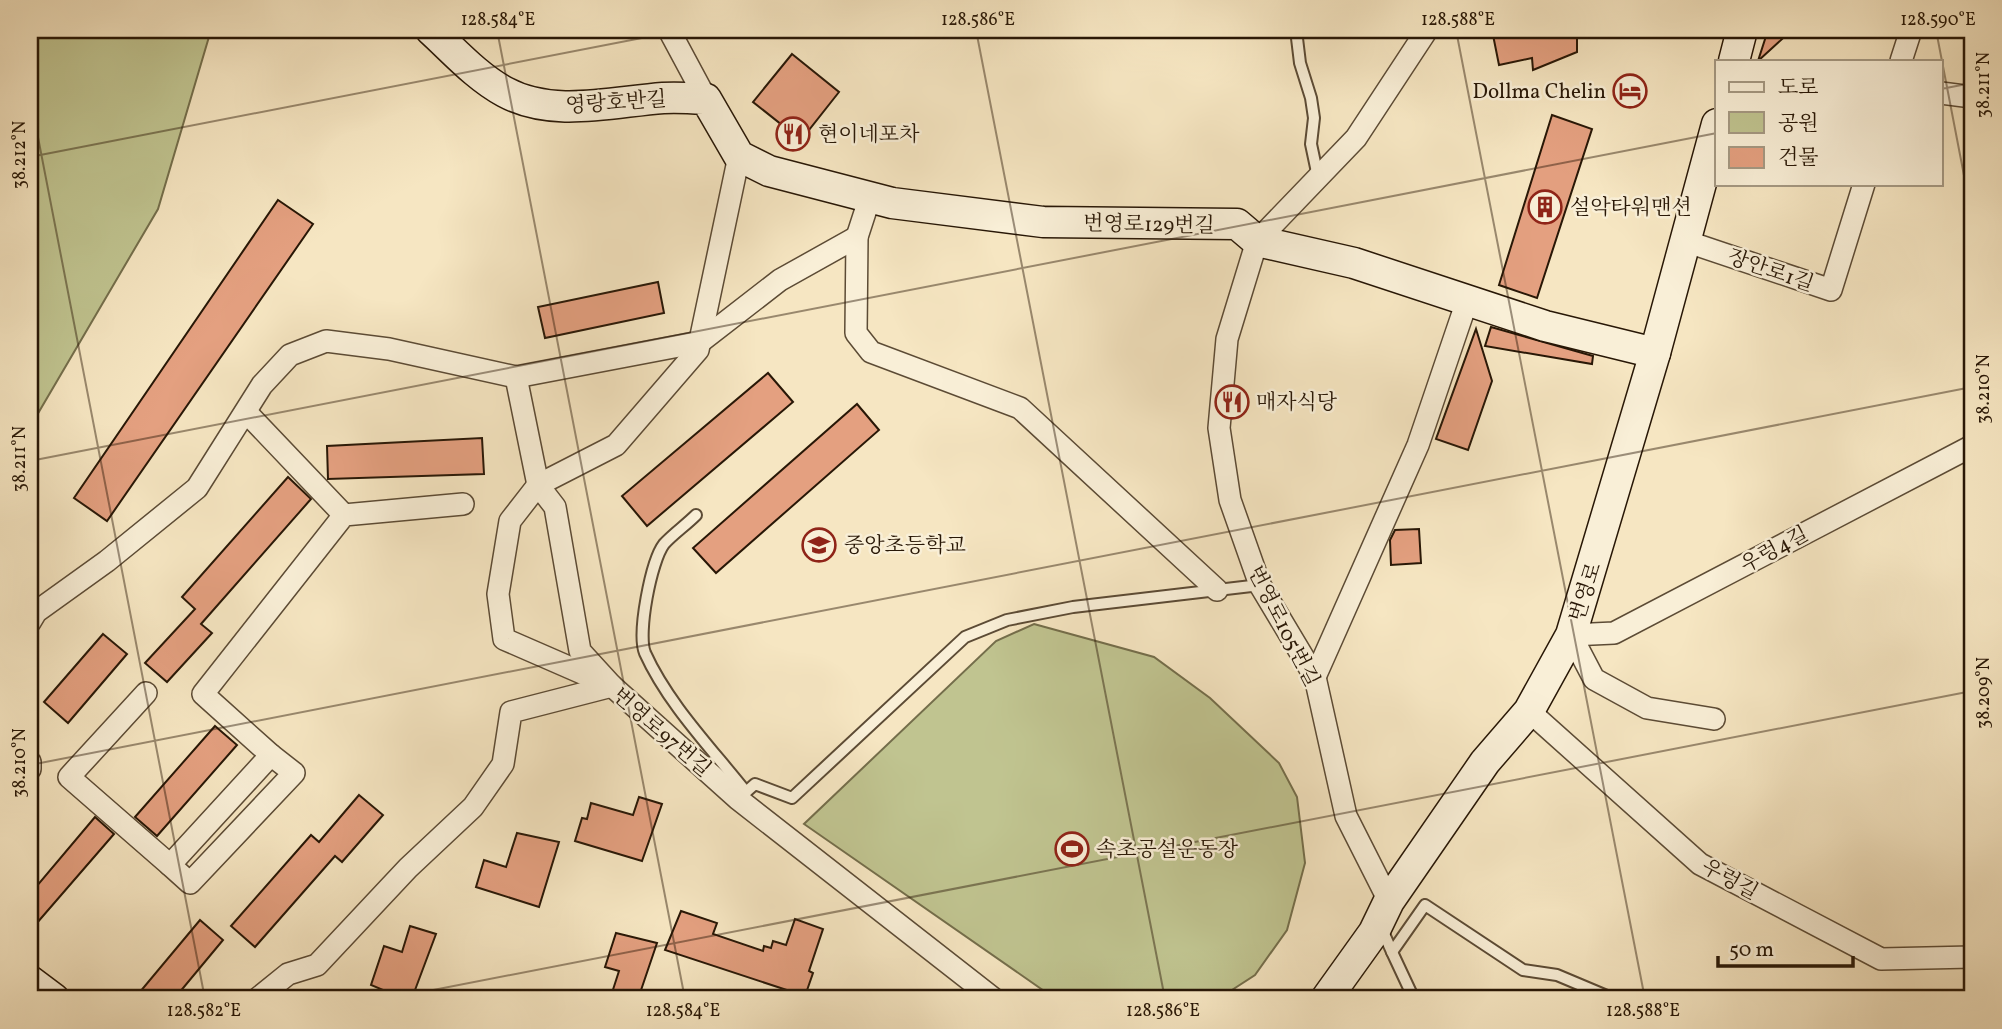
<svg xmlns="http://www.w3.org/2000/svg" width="2002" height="1029" font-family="Vollkorn,'Noto Serif KR',serif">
<rect width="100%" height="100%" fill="#f6e6c2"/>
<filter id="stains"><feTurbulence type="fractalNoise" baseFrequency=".00286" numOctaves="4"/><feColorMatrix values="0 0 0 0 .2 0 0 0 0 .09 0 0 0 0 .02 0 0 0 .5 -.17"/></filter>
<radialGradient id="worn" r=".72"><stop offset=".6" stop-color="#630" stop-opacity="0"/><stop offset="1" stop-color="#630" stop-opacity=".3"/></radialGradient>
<g fill="#c0c490" stroke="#746e4b" stroke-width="2">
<polygon points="30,30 211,30 158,209 30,427"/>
<polygon points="1034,624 1154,657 1210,698 1279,763 1297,797 1305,863 1287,930 1255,975 1218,999 1062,999 1050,995 804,824 996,641"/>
</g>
<g fill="#e4a080" stroke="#281706" stroke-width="2">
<polygon points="1492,30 1577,30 1577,52 1533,70 1532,58 1499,65"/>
<polygon points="1768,30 1792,30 1758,61"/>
<polygon points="792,54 839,92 801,140 753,102"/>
<polygon points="1552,115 1592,129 1537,298 1499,285"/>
<polygon points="278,200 313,224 107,521 74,498"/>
<polygon points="658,282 664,313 545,338 538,307"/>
<polygon points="1491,327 1593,356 1592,364 1485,346"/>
<polygon points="1476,329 1492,381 1468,450 1436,439"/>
<polygon points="768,373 793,402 647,526 622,496"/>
<polygon points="857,404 879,430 716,573 693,548"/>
<polygon points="482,438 484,474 328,479 327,446"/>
<polygon points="288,477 311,499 201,624 212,633 167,682 145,663 195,609 182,597"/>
<polygon points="1419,529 1421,563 1391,565 1390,540 1395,530"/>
<polygon points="103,634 127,654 68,723 44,702"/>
<polygon points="215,726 237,745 157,836 135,817"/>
<polygon points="359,795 383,815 342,862 335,856 255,947 231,926 311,835 319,842"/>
<polygon points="639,797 662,804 642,861 575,841 582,818 587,819 591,803 633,815"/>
<polygon points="95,817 114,834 30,931 30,894"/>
<polygon points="517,833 559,842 539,907 476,887 484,860 506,867"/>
<polygon points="681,911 717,923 713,934 763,951 764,946 771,948 773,941 786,945 795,919 823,929 809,971 813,973 805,996 665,950"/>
<polygon points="200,920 223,940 174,999 134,999"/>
<polygon points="410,926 436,934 412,998 403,995 402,998 371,985 384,946 402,952"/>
<polygon points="616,933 657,943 638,999 610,999 619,971 605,967"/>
</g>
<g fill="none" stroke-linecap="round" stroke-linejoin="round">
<defs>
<g id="lane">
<polyline points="1296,30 1300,63 1311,98 1314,118 1311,144 1318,177"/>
<path d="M696,515C686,525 673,534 664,544C651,561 637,634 645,653C668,704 712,749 746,792"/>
<polyline points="738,799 755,784 792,798 965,637 1007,620 1073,607 1260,585"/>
<polyline points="1381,927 1392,952 1425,905 1523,970 1557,975 1614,999"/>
<polyline points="1392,952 1414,999"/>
</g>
<g id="street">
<polyline points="669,30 706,99"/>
<polyline points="1901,61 1911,30"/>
<polyline points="1941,93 1972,97"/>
<polyline points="739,156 698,350 616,445 538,485 510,521 498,594 504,639 612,686 738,799 994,999"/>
<polyline points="870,197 857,237 856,333 871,352 1020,408 1217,590"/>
<polyline points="1685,241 1831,290 1864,184"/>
<polyline points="246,412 344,515"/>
<polyline points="30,622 36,612 107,561 197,488 262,385 290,355 326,341 389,349 516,377 700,342 780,280 857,237"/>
<polyline points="1315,677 1418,445 1467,301"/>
<polyline points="146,693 69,777 170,865 271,755 203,694 344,515 463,504"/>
<polyline points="1529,711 1700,864 1881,959 1972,957"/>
<polyline points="1714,719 1647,708 1594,679 1571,635 1614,633 1972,446"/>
<polyline points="30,762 30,769"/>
<polyline points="170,865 190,883 294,773 271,755"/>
<polyline points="1389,901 1346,816 1315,677 1260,585 1230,500 1219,428 1227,339 1257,241 1356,138 1427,30"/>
<polyline points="257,999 288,974 317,965 408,868 473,807 503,764 511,712 612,686 580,651 555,507 538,485 516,377"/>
</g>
<g id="secondary">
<path d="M431,30C454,51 477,77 505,92C553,118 611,102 663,98C677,97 691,98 706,99L739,156L769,171L892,203L1043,222L1237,224L1257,241L1354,263L1545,326L1655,353"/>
<polyline points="1734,61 1742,30"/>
<polyline points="30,981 54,999"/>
<polyline points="1326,999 1374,932 1389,901 1485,762 1529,711 1571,635 1655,353 1717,124"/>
</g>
</defs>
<use href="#lane" stroke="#5c4b35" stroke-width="14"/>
<use href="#street" stroke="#5c4b35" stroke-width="24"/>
<use href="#secondary" stroke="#281706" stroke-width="33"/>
<use href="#lane" stroke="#f9efd7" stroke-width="10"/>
<use href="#street" stroke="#f9efd7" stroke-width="21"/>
<use href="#secondary" stroke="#f9efd7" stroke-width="30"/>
</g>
<path fill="none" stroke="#281706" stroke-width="2" stroke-opacity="0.45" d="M497,30L685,999M976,30L1165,999M1456,30L1645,999M1936,30L1972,217M1941,89L1972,83M30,96L205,999M30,157L683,30M30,461L1717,133M30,765L1972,387M387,999L1972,691M1951,999L1972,995"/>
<defs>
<symbol id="hotel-ring" viewBox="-11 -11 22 22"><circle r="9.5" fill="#f9efd7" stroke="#8f2418" stroke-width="1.5"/><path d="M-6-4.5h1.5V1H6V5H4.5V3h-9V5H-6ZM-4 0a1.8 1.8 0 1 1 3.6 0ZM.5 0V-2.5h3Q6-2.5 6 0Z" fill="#8f2418"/></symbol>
<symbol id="restaurant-ring" viewBox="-11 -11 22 22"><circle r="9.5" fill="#f9efd7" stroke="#8f2418" stroke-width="1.5"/><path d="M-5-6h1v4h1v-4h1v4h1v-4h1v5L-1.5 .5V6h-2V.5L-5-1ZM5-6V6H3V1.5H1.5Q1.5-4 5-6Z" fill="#8f2418"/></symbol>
<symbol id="building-ring" viewBox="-11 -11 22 22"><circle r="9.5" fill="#f9efd7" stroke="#8f2418" stroke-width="1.5"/><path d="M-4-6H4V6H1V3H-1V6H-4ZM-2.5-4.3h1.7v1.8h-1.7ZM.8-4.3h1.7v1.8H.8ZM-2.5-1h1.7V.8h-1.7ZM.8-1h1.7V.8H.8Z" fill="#8f2418"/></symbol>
<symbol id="school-ring" viewBox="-11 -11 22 22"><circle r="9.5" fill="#f9efd7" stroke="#8f2418" stroke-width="1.5"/><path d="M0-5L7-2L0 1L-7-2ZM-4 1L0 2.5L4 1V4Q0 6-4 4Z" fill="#8f2418"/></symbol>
<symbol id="stadium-ring" viewBox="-11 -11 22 22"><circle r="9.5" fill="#f9efd7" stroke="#8f2418" stroke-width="1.5"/><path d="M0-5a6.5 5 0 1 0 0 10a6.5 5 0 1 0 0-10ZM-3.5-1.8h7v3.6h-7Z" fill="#8f2418"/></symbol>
</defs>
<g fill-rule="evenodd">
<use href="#hotel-ring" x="1611" y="72" width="38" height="38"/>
<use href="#restaurant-ring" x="774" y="115" width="38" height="38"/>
<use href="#building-ring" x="1526" y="188" width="38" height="38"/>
<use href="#restaurant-ring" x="1213" y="383" width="38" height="38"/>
<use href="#school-ring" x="800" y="526" width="38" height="38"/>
<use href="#stadium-ring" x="1053" y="830" width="38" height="38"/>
</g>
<g text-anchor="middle" stroke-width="5" stroke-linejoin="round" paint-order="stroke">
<g font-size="21" fill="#281706" stroke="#f9efd7" text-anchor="start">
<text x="1606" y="98" text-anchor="end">Dollma Chelin</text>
<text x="818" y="141">현이네포차</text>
<text x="1570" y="214">설악타워맨션</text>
<text x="1256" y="409">매자식당</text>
<text x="844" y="552">중앙초등학교</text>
<text x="1096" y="856">속초공설운동장</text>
</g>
<g font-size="21" fill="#281706" stroke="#f9efd7">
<text transform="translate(616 102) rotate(-4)" y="7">영랑호반길</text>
<text transform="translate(1149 224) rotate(1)" y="7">번영로129번길</text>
<text transform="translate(1771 270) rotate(19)" y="7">장안로1길</text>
<text transform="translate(1774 549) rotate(-28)" y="7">우렁4길</text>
<text transform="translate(1585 592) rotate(-72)" y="7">번영로</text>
<text transform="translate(1284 626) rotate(63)" y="7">번영로105번길</text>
<text transform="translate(662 732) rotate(41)" y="7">번영로97번길</text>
<text transform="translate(1730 879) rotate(29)" y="7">우렁길</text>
</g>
</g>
<rect width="2002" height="1029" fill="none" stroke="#f6e6c2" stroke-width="77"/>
<rect x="1715" y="60" width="228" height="126" fill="#f9efd7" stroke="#a59983" stroke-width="2"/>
<rect x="1729" y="82" width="35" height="10" fill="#f9efd7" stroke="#a59983" stroke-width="2"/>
<text x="1778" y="94" font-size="21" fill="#281706">도로</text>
<rect x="1729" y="112" width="35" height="21" fill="#c0c490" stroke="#a59983" stroke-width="2"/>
<text x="1778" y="130" font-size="21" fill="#281706">공원</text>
<rect x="1729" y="147" width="35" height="21" fill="#e4a080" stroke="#a59983" stroke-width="2"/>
<text x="1778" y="164" font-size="21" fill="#281706">건물</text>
<path d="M1718 956v10h135v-10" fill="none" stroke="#281706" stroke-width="3.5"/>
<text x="1729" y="956" font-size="21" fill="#281706" stroke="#f9efd7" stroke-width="5" paint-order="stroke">50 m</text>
<rect x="38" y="38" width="1926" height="952" fill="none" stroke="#281706" stroke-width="2.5"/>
<g font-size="18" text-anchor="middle" fill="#281706">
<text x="498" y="25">128.584°E</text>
<text x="978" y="25">128.586°E</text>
<text x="1458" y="25">128.588°E</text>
<text x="1938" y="25">128.590°E</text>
<text transform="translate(1983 85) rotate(-90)" y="6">38.211°N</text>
<text transform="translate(19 155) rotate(-90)" y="6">38.212°N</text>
<text transform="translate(1983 389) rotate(-90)" y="6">38.210°N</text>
<text transform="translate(19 459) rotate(-90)" y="6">38.211°N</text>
<text transform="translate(1983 693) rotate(-90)" y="6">38.209°N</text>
<text transform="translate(19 763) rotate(-90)" y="6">38.210°N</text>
<text x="204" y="1016">128.582°E</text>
<text x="683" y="1016">128.584°E</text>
<text x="1163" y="1016">128.586°E</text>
<text x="1643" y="1016">128.588°E</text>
</g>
<rect width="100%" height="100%" filter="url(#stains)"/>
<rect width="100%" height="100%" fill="url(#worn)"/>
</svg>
